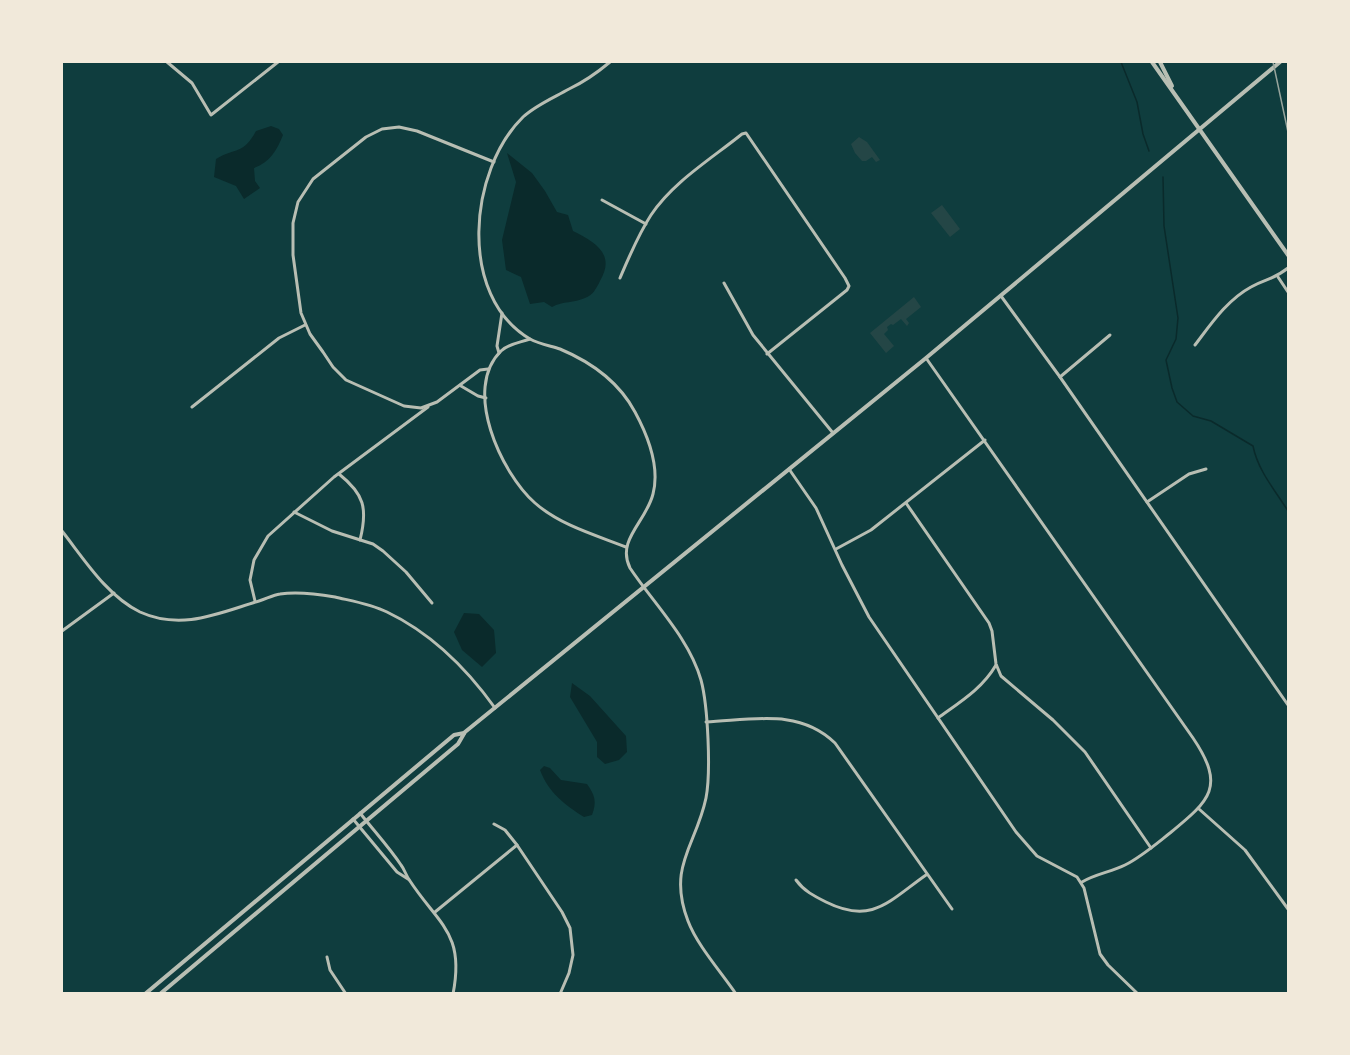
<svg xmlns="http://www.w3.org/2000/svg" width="1350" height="1055" font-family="Karla,sans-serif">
<rect width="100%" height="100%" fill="#0f3d3e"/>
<g fill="#244646">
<polygon points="859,137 867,142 880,160 876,162 872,157 866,161 862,161 855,153 851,144"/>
<polygon points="942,205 960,229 950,237 931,213"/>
<polygon points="914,297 921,307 906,319 909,323 907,326 901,319 893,325 891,324 887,327 888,330 884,334 894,346 886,353 870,333"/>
</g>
<g fill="#0a2a2b">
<path d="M271,126L279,129L283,135C277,150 270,162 254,168L255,181L260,188L244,199L236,186L214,177L216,159C236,147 243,155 256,131Z"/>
<path d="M507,153L532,173L545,191L557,212L568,215L573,231C595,242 616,254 600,281C596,289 593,295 585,298C574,303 563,301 552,307L544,302L530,304L521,277L506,270L502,240L516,182Z"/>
<polygon points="464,613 479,614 494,630 496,653 482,667 462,650 454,632"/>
<polygon points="572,683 590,696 626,736 627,752 619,760 605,764 597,757 597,742 570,697"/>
<path d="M544,766L550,768L561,780L587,784C595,795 597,802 592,815L584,817C565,805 548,792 540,770Z"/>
</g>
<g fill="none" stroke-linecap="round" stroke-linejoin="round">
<g stroke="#0a2a2b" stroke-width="1.5">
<polyline points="1121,62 1137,102 1143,134 1149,151"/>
<path d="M1163,177L1164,226L1178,318L1176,339L1166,360L1172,388L1177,402L1193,416L1211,421L1253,446C1258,471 1275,490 1288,511"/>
</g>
<g stroke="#b8beb3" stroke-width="3">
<polyline points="167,62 192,83 211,115 278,62"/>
<path d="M610,62C598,72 584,82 569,89C553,98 536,105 523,117C469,170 457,296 530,339C539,344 551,346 560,349C591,362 619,382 635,412C648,436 660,467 653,494C646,522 616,540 630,568C654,604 689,638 701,680C708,706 711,772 706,798C696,846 667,866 688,921C697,945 721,972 736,994"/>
<polyline points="602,200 646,224"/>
<polyline points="1278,277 1288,292"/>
<path d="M620,278C629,257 638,235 651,215C673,182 711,159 742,134L746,133L845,278L849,286L847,290L767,354"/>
<polyline points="724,283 753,335 833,433"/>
<polyline points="1001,296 1060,377 1288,705"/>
<path d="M530,339C519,343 510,343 501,351C462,389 501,473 535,503C560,525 595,535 626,547"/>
<path d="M1195,345C1211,324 1227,300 1251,287C1265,279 1273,280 1288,268"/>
<polyline points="499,353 497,346 502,313"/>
<path d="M926,358L1193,738C1226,787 1210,800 1170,833C1156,844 1141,857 1125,865C1111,872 1095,874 1082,882"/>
<polyline points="488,369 480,370 437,402 421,408 404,406 346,380 333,367 323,352 310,334 301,313 293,255 293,223 298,202 313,179 366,137 382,129 399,127 417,131 494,162"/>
<polyline points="1060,377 1110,335"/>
<polyline points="461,386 478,396 486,398"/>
<polyline points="192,407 279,338 305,325"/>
<polyline points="789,469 816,508 842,565 869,617 1016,832 1037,856 1077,877 1084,888 1100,954 1108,965 1138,994"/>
<path d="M339,474C364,494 368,508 360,540"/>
<polyline points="1147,502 1189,474 1206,469"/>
<polyline points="906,503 989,623 992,631 996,664 1001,676 1053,720 1085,752 1151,848"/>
<polyline points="294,512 332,531 373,544 383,551 406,572 432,603"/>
<path d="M62,531C84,559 107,596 140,612C182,631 219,613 259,601C266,599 273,595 280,594C298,591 318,594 335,597C352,601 371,604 387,612C431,633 467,669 495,708"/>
<polyline points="836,549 871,530 985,440"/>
<polyline points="255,601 250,580 254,560 268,536 334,477 428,407"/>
<polyline points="62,631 114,593"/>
<path d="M938,718C960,702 982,689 996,665"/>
<path d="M706,722C752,720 799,708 835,743L952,909"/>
<polyline points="1199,809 1245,850 1288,909"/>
<path d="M360,813C374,831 389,847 401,865C405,870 406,876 410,881C439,925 465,933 453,994"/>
<polyline points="353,819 397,872 408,879"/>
<polyline points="494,824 505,830 517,845 562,912 570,928 573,955 569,973 560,994"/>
<path d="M796,880C804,891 814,896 826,902C872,925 889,901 926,875"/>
<polyline points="435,912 517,845"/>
<polyline points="327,957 330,970 346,994"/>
</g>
<g stroke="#b8beb3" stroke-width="4">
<polyline points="1152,62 1288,255"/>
<polyline points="1160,62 1172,86"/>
<polyline points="145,994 454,735 464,733"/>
<polyline points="160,994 458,744 465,732 926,358 1280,62"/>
</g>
<polyline stroke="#97a49c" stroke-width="1.5" points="1273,62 1288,132"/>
</g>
<rect width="1350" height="1055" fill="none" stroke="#f1e9da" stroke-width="126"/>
</svg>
